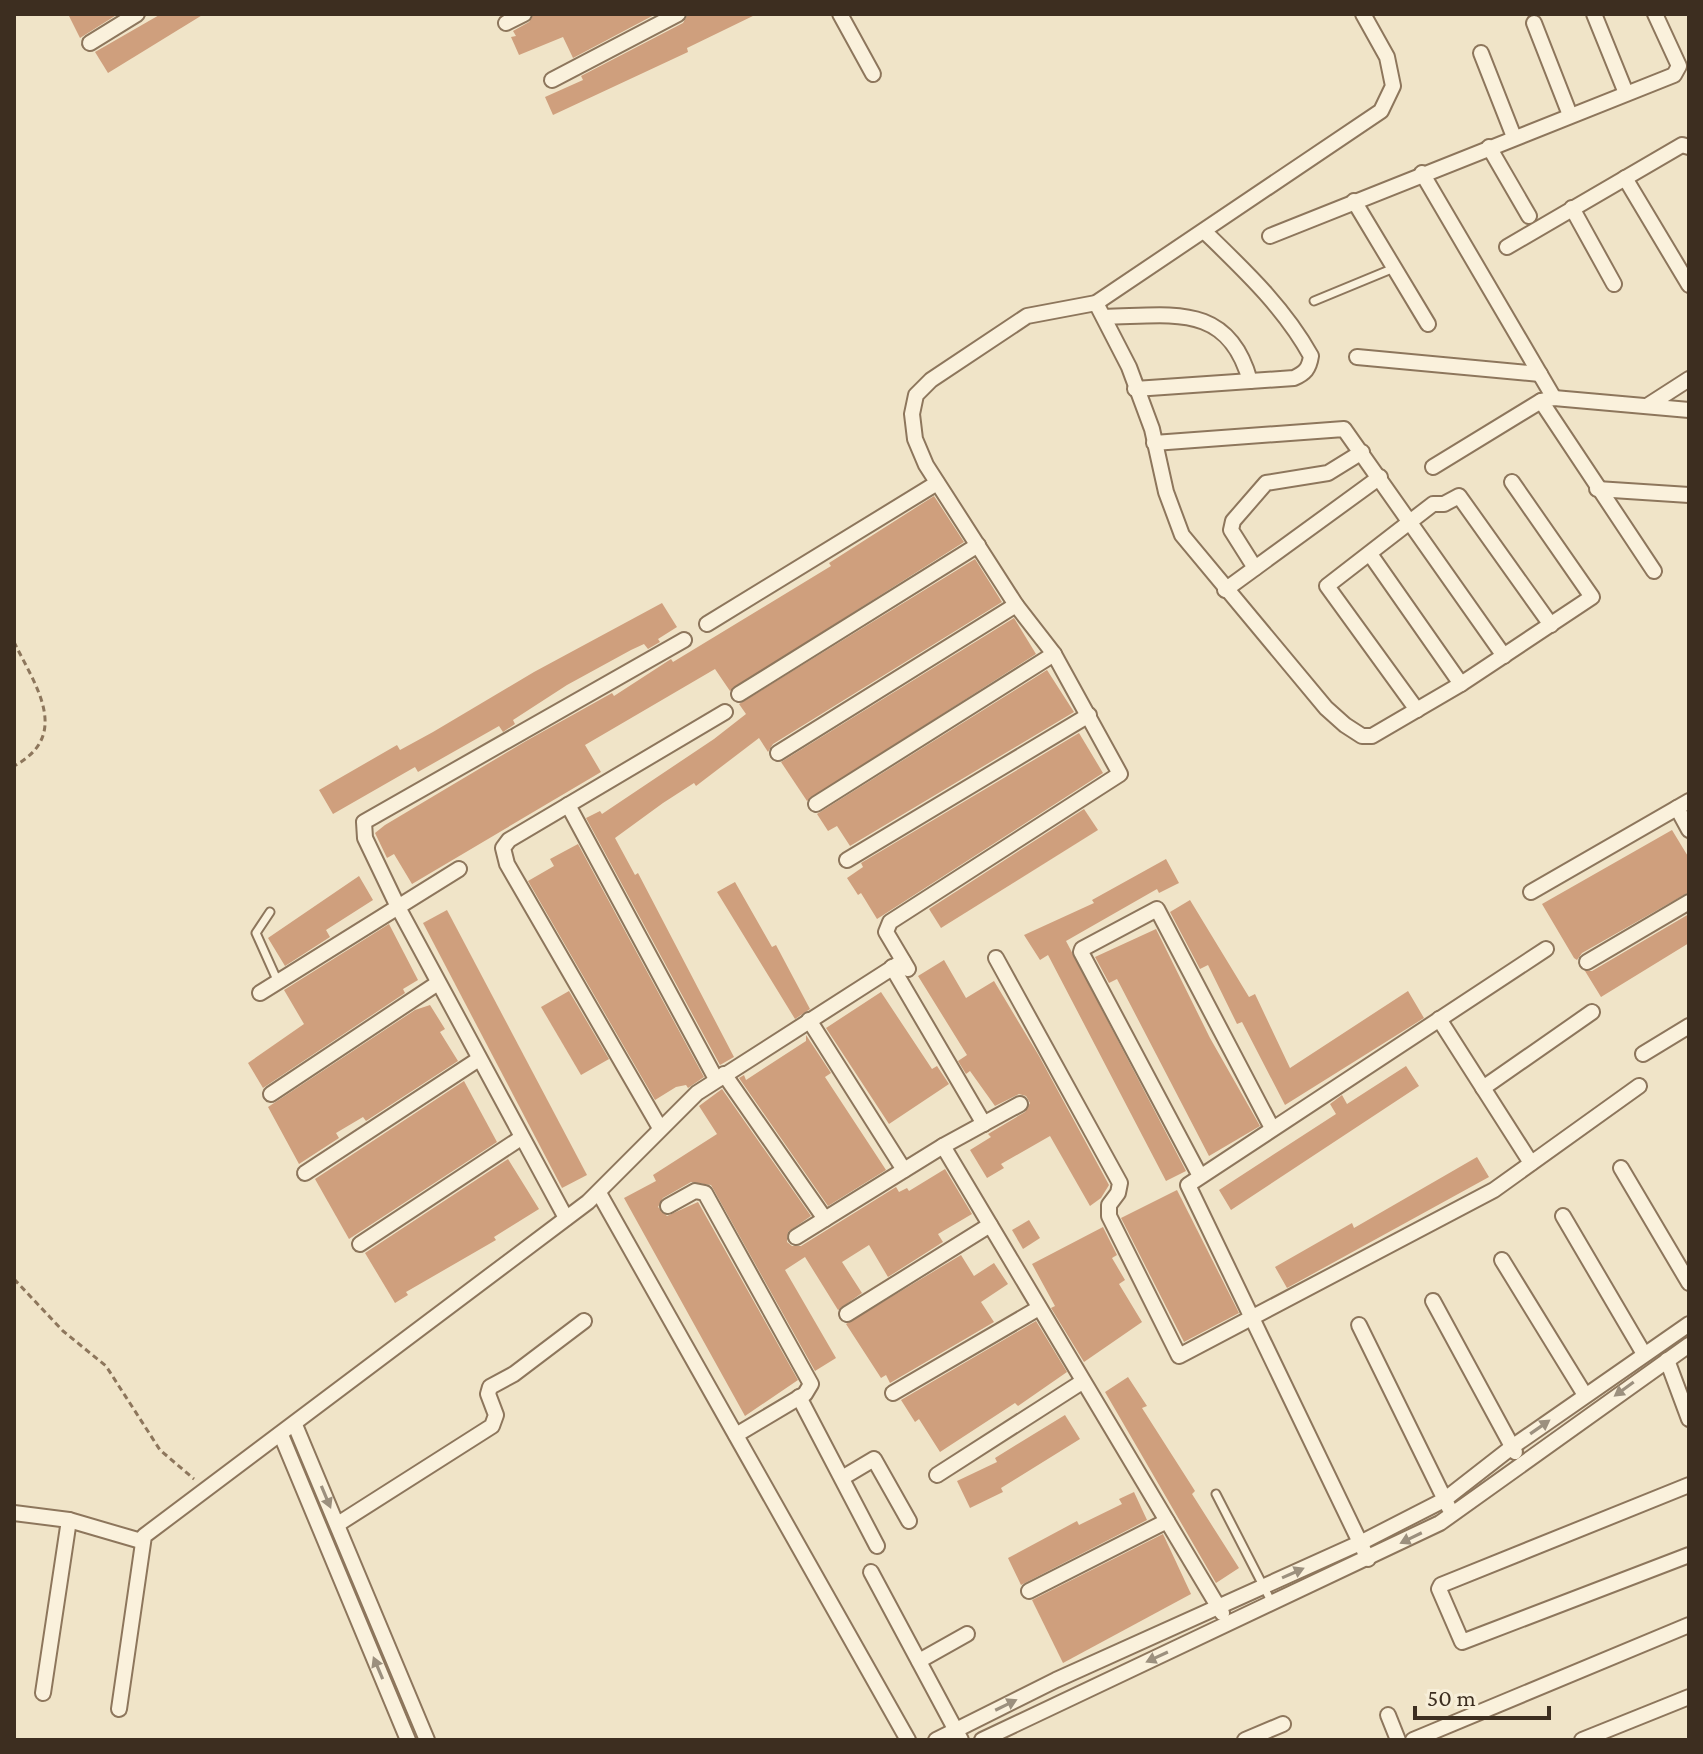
<svg xmlns="http://www.w3.org/2000/svg" width="1703" height="1754" font-family="'Crimson Pro',serif">
<rect width="100%" height="100%" fill="#f0e4c8"/>
<g fill="#cf9f7d">
<polygon points="68,14 118,14 80,38"/>
<polygon points="161,14 204,14 108,73 95,52"/>
<polygon points="534,14 656,14 573,58 563,37 519,55 511,37 516,36 513,31 529,22"/>
<polygon points="688,14 757,14 687,48 688,52 553,115 545,97 583,80 581,76 683,23"/>
<polygon points="934,496 964,542 730,691 715,669 585,745 601,772 412,884 394,854 387,858 375,833 385,825 526,741 612,693 614,696 671,659 673,662 831,566 829,563"/>
<polygon points="975,559 1002,602 773,744 768,752 759,738 696,786 694,783 663,803 615,838 635,875 638,873 734,1057 720,1065 586,818 600,811 602,814 714,739 746,714 739,704"/>
<polygon points="662,603 677,627 658,639 660,642 648,649 644,644 631,650 567,685 513,720 515,724 503,732 499,726 418,772 415,767 333,814 319,790 397,745 400,750 433,732 534,672"/>
<polygon points="1014,618 1036,654 807,801 781,762"/>
<polygon points="1047,670 1074,712 850,846 837,826 828,831 817,814"/>
<polygon points="1079,733 1103,773 877,919 861,893 858,895 847,878 863,867 861,863"/>
<polygon points="1084,809 1098,830 941,928 929,909"/>
<polygon points="1672,830 1689,858 1689,892 1582,953 1577,960 1574,958 1542,904"/>
<polygon points="578,844 704,1077 688,1088 686,1085 676,1087 655,1100 528,881 554,866 550,859"/>
<polygon points="1166,859 1179,883 1159,893 1157,889 1066,941 1186,1171 1166,1181 1048,955 1040,960 1024,935 1094,903 1092,900"/>
<polygon points="359,876 373,900 326,930 330,937 285,966 268,938"/>
<polygon points="735,882 772,947 776,945 810,1009 795,1019 717,892"/>
<polygon points="1190,900 1249,997 1255,994 1290,1068 1408,991 1424,1018 1285,1105 1242,1022 1237,1024 1208,965 1200,969 1170,912"/>
<polygon points="447,910 587,1175 562,1188 423,923"/>
<polygon points="1689,914 1689,943 1601,997 1585,971 1592,971"/>
<polygon points="389,924 418,980 403,989 405,993 263,1088 248,1063 304,1024 284,990"/>
<polygon points="1156,929 1210,1038 1260,1126 1209,1156 1117,979 1109,983 1095,957"/>
<polygon points="944,960 966,998 994,981 1039,1056 1109,1185 1101,1198 1090,1206 1050,1136 1001,1164 1004,1168 987,1178 970,1150 991,1137 988,1134 1025,1112 1030,1103 1026,1096 1019,1094 995,1106 970,1071 966,1074 958,1061 967,1055 918,976"/>
<polygon points="569,991 609,1059 581,1075 541,1007"/>
<polygon points="881,992 932,1069 937,1066 949,1084 889,1124 826,1028"/>
<polygon points="430,1005 445,1029 440,1032 458,1061 366,1121 363,1117 336,1133 339,1138 299,1164 268,1107 415,1010"/>
<polygon points="806,1035 831,1073 825,1077 886,1170 828,1206 739,1078 744,1075 746,1080 806,1041"/>
<polygon points="1406,1066 1419,1086 1231,1210 1219,1190 1336,1114 1330,1104 1342,1095 1347,1104"/>
<polygon points="464,1081 497,1142 349,1239 315,1179"/>
<polygon points="722,1089 811,1216 788,1232 787,1242 792,1246 801,1246 896,1187 899,1192 907,1188 909,1191 945,1169 972,1214 938,1234 943,1242 888,1277 869,1245 842,1262 862,1293 838,1310 805,1257 785,1270 836,1358 815,1371 711,1185 691,1182 663,1198 658,1207 667,1216 698,1202 798,1380 745,1416 624,1198 656,1181 653,1175 717,1134 699,1106"/>
<polygon points="1477,1157 1489,1177 1287,1288 1275,1267 1352,1223 1354,1228"/>
<polygon points="508,1159 539,1209 494,1237 496,1240 406,1292 408,1295 395,1303 365,1253"/>
<polygon points="1177,1190 1239,1313 1184,1342 1121,1218"/>
<polygon points="1029,1220 1040,1238 1023,1249 1012,1230"/>
<polygon points="1103,1227 1117,1255 1112,1258 1125,1280 1119,1284 1142,1322 1084,1362 1051,1308 1055,1306 1032,1264"/>
<polygon points="961,1255 974,1276 994,1263 1008,1284 981,1302 994,1322 890,1383 886,1375 881,1378 846,1324"/>
<polygon points="1036,1321 1067,1372 1018,1406 1015,1403 940,1452 919,1419 915,1422 901,1400"/>
<polygon points="1128,1377 1147,1406 1142,1408 1195,1491 1192,1494 1239,1568 1216,1583 1105,1392"/>
<polygon points="1065,1415 1080,1439 1001,1488 1003,1492 970,1508 957,1481 997,1462 995,1458"/>
<polygon points="1134,1492 1147,1520 1021,1585 1008,1558 1077,1521 1079,1525 1122,1504 1119,1499"/>
<polygon points="1163,1534 1191,1594 1063,1663 1032,1600"/>
</g>
<g fill="none" stroke-linecap="round" stroke-linejoin="round">
<defs>
<g id="lane">
<polyline points="1314,301 1394,268"/>
<polyline points="270,912 256,933 278,982"/>
<polyline points="1216,1494 1272,1603"/>
</g>
<g id="street">
<polyline points="840,14 873,74"/>
<polyline points="1594,14 1626,93"/>
<polyline points="506,23 524,14"/>
<polyline points="1534,23 1570,115"/>
<polyline points="90,43 137,14"/>
<polyline points="1481,53 1514,137"/>
<polyline points="552,80 678,14"/>
<polyline points="1489,147 1529,216"/>
<polyline points="1422,173 1554,398"/>
<polyline points="1625,178 1689,285"/>
<polyline points="1354,201 1428,324"/>
<polyline points="1572,208 1614,284"/>
<polyline points="1270,236 1674,75 1679,66 1655,14"/>
<polyline points="1507,247 1682,145 1689,147"/>
<polyline points="1096,303 1129,367 1152,429 1166,492 1182,535 1326,708 1345,725 1362,736 1372,736 1461,684 1592,597 1512,482"/>
<path d="M1104,317C1170,316 1228,301 1250,381"/>
<polyline points="1357,357 1540,374"/>
<path d="M1135,389L1294,378C1305,373 1309,369 1311,356C1284,307 1243,269 1204,231"/>
<polyline points="1647,406 1689,379"/>
<polyline points="1154,443 1344,429 1504,656"/>
<polyline points="1433,467 1541,401"/>
<polyline points="1597,489 1689,495"/>
<polyline points="1370,554 1461,684"/>
<polyline points="1255,568 1231,530 1233,521 1266,483 1328,473 1362,452"/>
<polyline points="1654,571 1541,401 1554,398 1689,410"/>
<polyline points="1225,590 1380,477"/>
<polyline points="707,624 937,483"/>
<polyline points="739,694 978,545"/>
<polyline points="1417,710 1327,586 1433,504 1444,504 1459,496 1551,625"/>
<polyline points="778,753 1016,605"/>
<polyline points="816,804 1054,654"/>
<polyline points="568,805 716,1079"/>
<polyline points="1677,808 1689,830"/>
<polyline points="847,860 1089,715"/>
<polyline points="1531,892 1689,801"/>
<polyline points="996,958 1120,1183 1118,1193 1109,1205 1109,1216 1179,1356 1494,1190 1639,1086"/>
<polyline points="1587,962 1689,902"/>
<polyline points="892,967 984,1124"/>
<polyline points="908,969 886,932 890,922 1120,774 1054,654 1016,605 926,465 915,439 912,414 916,395 931,380 1027,316 1096,303 1381,111 1393,86 1387,57 1363,14"/>
<polyline points="260,993 459,869"/>
<polyline points="1439,1019 1531,1163"/>
<polyline points="809,1020 904,1170"/>
<polyline points="1643,1054 1689,1026"/>
<polyline points="724,1074 825,1219 943,1146"/>
<polyline points="1483,1088 1592,1012"/>
<polyline points="271,1094 438,983"/>
<polyline points="1020,1104 943,1146 1222,1613"/>
<polyline points="660,1128 507,864 503,848 509,840 725,712"/>
<polyline points="1621,1168 1689,1283"/>
<polyline points="305,1173 479,1059"/>
<polyline points="1200,1176 1081,952 1082,949 1157,909 1272,1128"/>
<polyline points="599,1193 908,1740"/>
<polyline points="668,1206 695,1191 705,1193 811,1384 805,1394 736,1435"/>
<polyline points="1563,1216 1644,1354"/>
<polyline points="566,1218 399,909 365,838 364,822 684,640"/>
<polyline points="796,1237 825,1219"/>
<polyline points="360,1244 521,1138"/>
<polyline points="1502,1260 1585,1395"/>
<polyline points="1433,1301 1515,1452"/>
<polyline points="847,1314 990,1225"/>
<polyline points="1359,1325 1449,1508"/>
<polyline points="1667,1360 1689,1419"/>
<polyline points="893,1393 1039,1308"/>
<polyline points="799,1397 877,1546"/>
<polyline points="295,1425 427,1740"/>
<polyline points="281,1435 408,1740"/>
<polyline points="937,1475 1082,1382"/>
<polyline points="842,1478 874,1459 909,1521"/>
<polyline points="1689,1485 1441,1585 1439,1589 1462,1642 1689,1555"/>
<polyline points="14,1513 69,1520 141,1541"/>
<polyline points="338,1524 492,1426 496,1415 488,1394 490,1387 514,1374 584,1321"/>
<polyline points="1368,1559 1188,1185 1546,949"/>
<polyline points="871,1572 961,1740"/>
<polyline points="1029,1591 1167,1521"/>
<polyline points="919,1661 967,1634"/>
<polyline points="43,1693 69,1520"/>
<polyline points="119,1709 144,1536 588,1202 697,1093 903,961"/>
<polyline points="1388,1715 1398,1740"/>
<polyline points="936,1740 1056,1680 1362,1542 1444,1500 1512,1447 1689,1324"/>
<polyline points="982,1740 1440,1523 1689,1345"/>
<polyline points="1245,1740 1283,1724"/>
<polyline points="1413,1740 1689,1625"/>
<polyline points="1582,1740 1689,1697"/>
</g>
</defs>
<use href="#lane" stroke="#8d765c" stroke-width="11"/>
<use href="#street" stroke="#8d765c" stroke-width="18"/>
<g stroke="#8d765c" stroke-width="3" stroke-dasharray="6 4" stroke-linecap="butt">
<path d="M14,642C35,685 72,735 14,766"/>
<polyline points="14,1279 63,1331 106,1366 160,1450 194,1479"/>
</g>
<use href="#lane" stroke="#faf1dc" stroke-width="7"/>
<use href="#street" stroke="#faf1dc" stroke-width="14"/>
</g>
<defs><path id="oneway-solid" d="M-6-.8H1V-3.2L6.5 0L1 3.2V.8H-6Z" transform="scale(2)"/></defs>
<g fill="#9c907e">
<use href="#oneway-solid" transform="translate(1624 1389) rotate(144)"/>
<use href="#oneway-solid" transform="translate(1540 1427) rotate(-35)"/>
<use href="#oneway-solid" transform="translate(326 1497) rotate(67)"/>
<use href="#oneway-solid" transform="translate(1411 1538) rotate(154)"/>
<use href="#oneway-solid" transform="translate(1293 1573) rotate(-24)"/>
<use href="#oneway-solid" transform="translate(1157 1657) rotate(155)"/>
<use href="#oneway-solid" transform="translate(378 1668) rotate(-113)"/>
<use href="#oneway-solid" transform="translate(1006 1705) rotate(-26)"/>
</g>
<rect width="1703" height="1754" fill="none" stroke="#3d2e20" stroke-width="32"/>
<path d="M1415 1706v12h134v-12" fill="none" stroke="#3d2e20" stroke-width="4"/>
<text x="1427" y="1706" font-size="24" fill="#3d2e20" stroke="#f7eed8" stroke-width="6" paint-order="stroke">50 m</text>
</svg>
